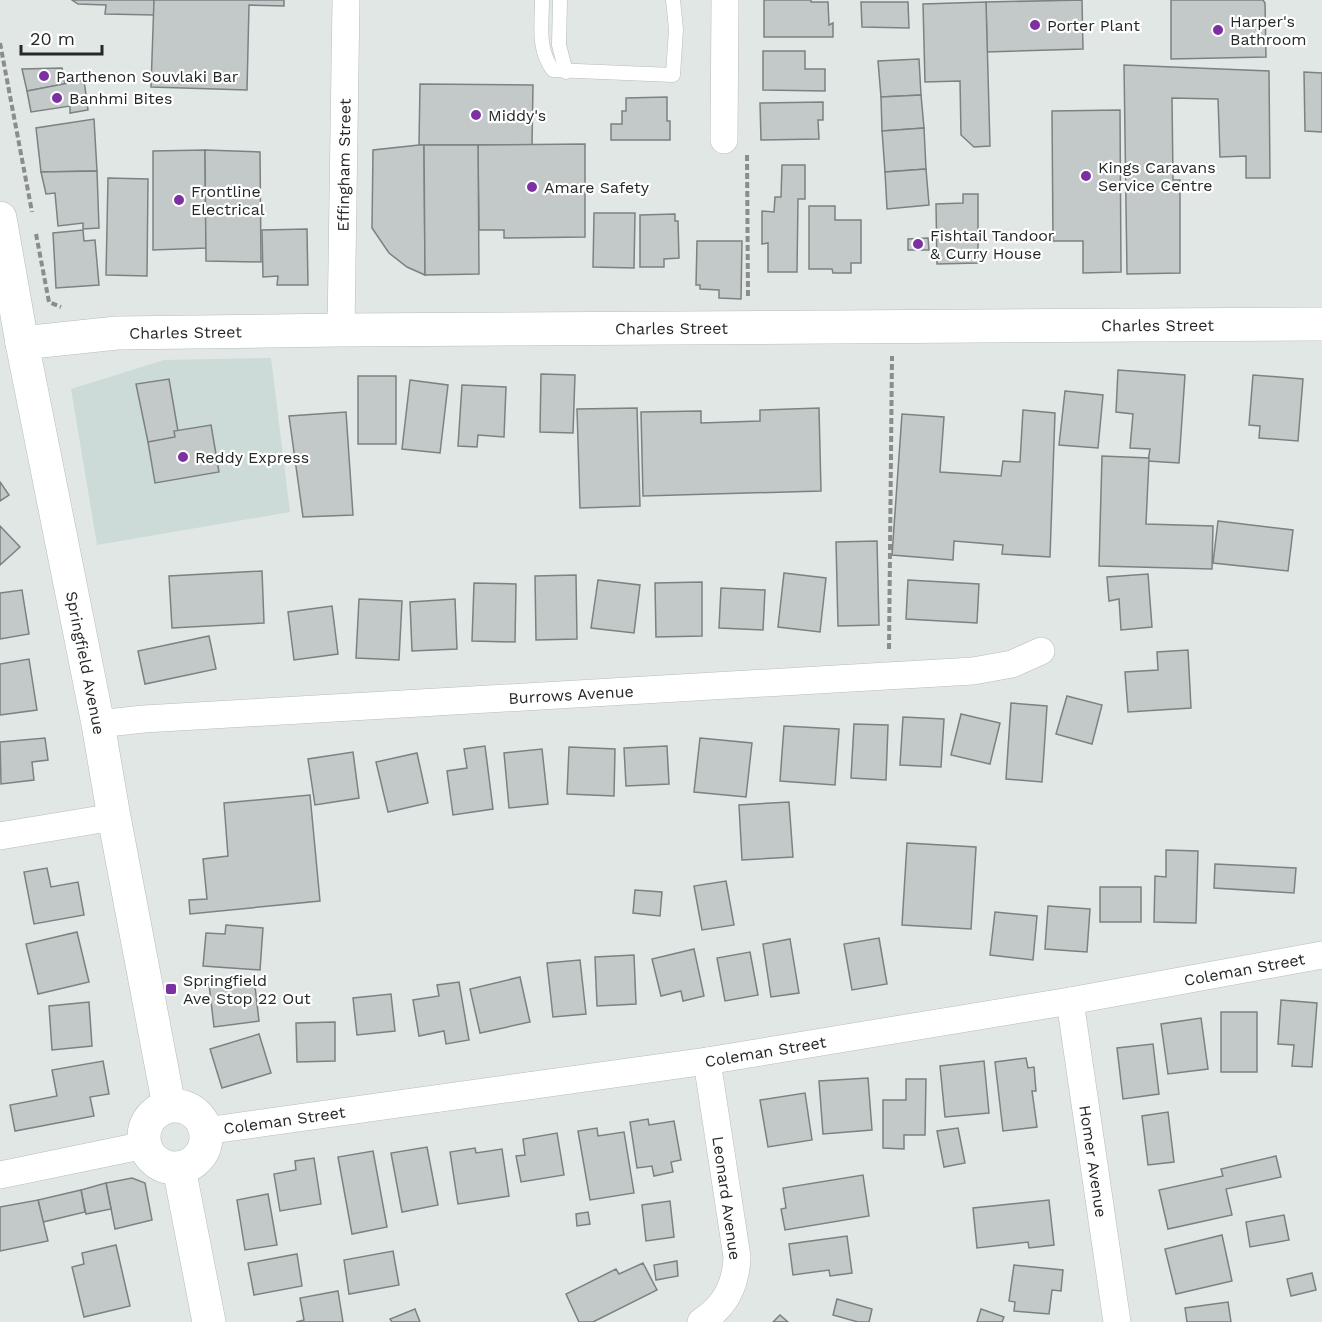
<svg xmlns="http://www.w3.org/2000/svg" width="1322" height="1322" font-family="'Work Sans',sans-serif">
<rect width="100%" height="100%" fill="#e1e7e5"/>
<polygon fill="#ccdbd8" points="271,358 290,512 97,545 71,389 164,360"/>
<g fill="#c3c8c9" stroke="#7c8182" stroke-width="1.5">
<polygon points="72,0 154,0 154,15 105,14 106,5 78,4"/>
<polygon points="154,0 284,0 284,6 249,5 247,90 151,87"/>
<polygon points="764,0 811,0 811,2 828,2 829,25 833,23 833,37 764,37"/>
<polygon points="1082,0 1083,49 987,52 986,2"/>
<polygon points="1171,0 1263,0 1265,3 1266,57 1171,59"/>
<polygon points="861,2 908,2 909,28 862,27"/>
<polygon points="986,2 990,146 974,147 961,135 960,81 925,82 923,4"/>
<polygon points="763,51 805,51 805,69 825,69 825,91 763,90"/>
<polygon points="919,59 921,95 881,97 878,61"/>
<polygon points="1124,65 1269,71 1270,178 1246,178 1246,156 1220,157 1218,99 1172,98 1173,180 1180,180 1180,273 1127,274"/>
<polygon points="62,68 65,84 27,91 22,69"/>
<polygon points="1304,72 1322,73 1322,132 1305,131"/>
<polygon points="84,80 88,110 70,113 70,106 31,112 27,91"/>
<polygon points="420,84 533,85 532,145 419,145"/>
<polygon points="921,95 924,128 882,131 881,97"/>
<polygon points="667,97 667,121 670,121 670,140 611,140 611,124 622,124 622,111 626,111 626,98"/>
<polygon points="823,102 823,120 818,120 819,139 761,140 760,103"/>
<polygon points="1120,110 1121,272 1083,273 1083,241 1053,241 1052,111"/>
<polygon points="94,119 97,171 41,172 36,128"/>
<polygon points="924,128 926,169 885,172 882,131"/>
<polygon points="585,144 585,237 504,238 504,230 479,230 478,145"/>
<polygon points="419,145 424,145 425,275 407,267 389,253 372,228 373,150"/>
<polygon points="424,145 478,145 479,274 425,275"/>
<polygon points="205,150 206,248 153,250 153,151"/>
<polygon points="205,150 260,152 261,262 206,261"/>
<polygon points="782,165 805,165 805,199 798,199 797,272 768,272 768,243 762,244 762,211 774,212 775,197 781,197"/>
<polygon points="926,169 929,205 887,209 885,172"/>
<polygon points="97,171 99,228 83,229 83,223 58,226 55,193 46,194 41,172"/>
<polygon points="108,178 148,179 147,276 106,275"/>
<polygon points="963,194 978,194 978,263 937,264 936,204 963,203"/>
<polygon points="809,206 835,206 835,220 861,220 861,263 851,263 851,273 833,273 832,269 809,269"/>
<polygon points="594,213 635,213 634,268 593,267"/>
<polygon points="675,214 675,221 678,221 679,258 664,259 664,267 640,267 640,215"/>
<polygon points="307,229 308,285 277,285 278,276 263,277 262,230"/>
<polygon points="83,230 84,241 95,240 99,285 56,288 53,233"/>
<polygon points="928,238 929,250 908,250 908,239"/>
<polygon points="697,241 742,241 741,299 719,298 719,290 700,289 700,285 696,285"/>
<polygon points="1118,370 1185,375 1179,463 1148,461 1150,449 1130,448 1133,414 1116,412"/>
<polygon points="541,374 575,375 573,433 540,432"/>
<polygon points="1253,375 1303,379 1298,441 1259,438 1260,426 1249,425"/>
<rect x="358" y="376" width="38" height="68"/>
<polygon points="169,379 179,437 148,442 136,384"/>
<polygon points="410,380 448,385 440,453 402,449"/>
<polygon points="462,385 506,387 504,437 478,435 477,447 458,446"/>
<polygon points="1065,391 1103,395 1098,448 1059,445"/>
<polygon points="637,408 640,506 580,508 577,409"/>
<polygon points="819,408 821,491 643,496 641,412 701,411 701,423 760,421 760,410"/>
<polygon points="1023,410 1055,413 1050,557 1002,554 1003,545 954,541 953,560 892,555 902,414 944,417 940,472 1001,476 1003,461 1020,462"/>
<polygon points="346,412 353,515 303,517 289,416"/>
<polygon points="211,425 219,472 155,483 148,442 175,437 174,431"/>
<polygon points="1102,456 1149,458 1146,524 1213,526 1212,569 1099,566"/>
<polygon points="0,482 9,495 0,501"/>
<polygon points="1218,521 1293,530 1288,571 1213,563"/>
<polygon points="0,526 20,547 0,565"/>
<polygon points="877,541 879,625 838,626 836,542"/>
<polygon points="262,571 264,623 172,628 169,576"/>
<polygon points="784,573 826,578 820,632 778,627"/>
<polygon points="1148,574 1152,627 1121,630 1119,599 1109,601 1107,577"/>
<polygon points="576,575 577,639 536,640 535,576"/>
<polygon points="598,580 640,585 634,633 591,628"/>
<polygon points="908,580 979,584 977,623 906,619"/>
<polygon points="702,582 702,636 656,637 655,583"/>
<polygon points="474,583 516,584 515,642 472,641"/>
<polygon points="721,588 765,590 763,630 719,628"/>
<polygon points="22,590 29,634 0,639 0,593"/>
<polygon points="359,599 402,601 399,660 356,658"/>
<polygon points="455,599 457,649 412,651 410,602"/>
<polygon points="332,606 338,654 294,660 288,612"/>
<polygon points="209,636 216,669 145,684 138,651"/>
<polygon points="1188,650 1191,708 1128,712 1125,672 1158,670 1157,652"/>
<polygon points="29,659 37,710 0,715 0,664"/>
<polygon points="1067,696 1102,705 1092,744 1056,734"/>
<polygon points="1011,703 1047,706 1042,782 1006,779"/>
<polygon points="961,714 1000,723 990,764 951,755"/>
<polygon points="903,717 944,719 941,767 900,765"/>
<polygon points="854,724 888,725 886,780 851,778"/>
<polygon points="784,726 839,729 835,785 780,781"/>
<polygon points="45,738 48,760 32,762 34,780 1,784 0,742"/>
<polygon points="700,738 752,743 746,797 694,792"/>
<polygon points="485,746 493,809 453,815 447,771 467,768 464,749"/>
<polygon points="667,746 669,784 626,786 624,748"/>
<polygon points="569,747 615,749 614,796 567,794"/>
<polygon points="542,749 548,804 509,808 504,753"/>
<polygon points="353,752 359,798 315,805 308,759"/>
<polygon points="417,753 428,803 388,812 376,762"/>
<polygon points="310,795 320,901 190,914 189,900 207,899 203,859 228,856 224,803"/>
<polygon points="789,802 793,857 742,860 739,805"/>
<polygon points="907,843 976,847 971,929 902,925"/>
<polygon points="1166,850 1198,851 1196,923 1154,922 1155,876 1166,877"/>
<polygon points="1215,864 1296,868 1294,893 1214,888"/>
<polygon points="47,868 51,887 78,882 84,915 34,924 24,872"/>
<polygon points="726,881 734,925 702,930 694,886"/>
<rect x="1100" y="887" width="41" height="35"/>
<polygon points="635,890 662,892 660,916 633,913"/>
<polygon points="1048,906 1090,909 1087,952 1045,949"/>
<polygon points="995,912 1037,916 1033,960 990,955"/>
<polygon points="226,925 263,928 260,970 203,966 206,933 225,934"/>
<polygon points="77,932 89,982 38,994 26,944"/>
<polygon points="879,938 887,984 852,990 844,944"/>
<polygon points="790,939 799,993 771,997 763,944"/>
<polygon points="694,949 704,996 683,1001 681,991 661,996 652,959"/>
<polygon points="750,952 758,995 725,1001 717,958"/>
<polygon points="634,955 636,1004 597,1006 595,957"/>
<polygon points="580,960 586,1014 553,1017 547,963"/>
<polygon points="520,977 530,1022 480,1033 470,989"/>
<polygon points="254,978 259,1021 214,1027 209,984"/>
<polygon points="459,982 469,1040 446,1044 444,1031 419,1036 413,1000 439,996 437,985"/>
<polygon points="391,994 395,1031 357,1035 353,998"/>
<polygon points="1281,1000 1317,1003 1312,1067 1292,1066 1294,1045 1278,1044"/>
<polygon points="89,1002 92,1046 52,1050 49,1006"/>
<rect x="1221" y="1012" width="36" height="60"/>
<polygon points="1201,1018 1208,1069 1168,1074 1161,1024"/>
<polygon points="335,1022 335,1061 297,1062 296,1023"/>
<polygon points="259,1034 271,1073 222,1088 210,1049"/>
<polygon points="1153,1044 1159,1094 1123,1099 1117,1048"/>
<polygon points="1026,1058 1028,1068 1034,1067 1036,1091 1032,1091 1037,1127 1003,1131 995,1062"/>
<polygon points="103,1061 109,1094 90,1097 94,1116 15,1131 10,1105 57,1096 52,1070"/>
<polygon points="984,1061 989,1113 945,1117 940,1066"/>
<polygon points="868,1078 872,1130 823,1134 819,1081"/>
<polygon points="906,1079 926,1079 925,1135 904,1135 904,1149 883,1148 883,1100 906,1100"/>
<polygon points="805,1093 812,1140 768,1147 760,1100"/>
<polygon points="1168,1112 1174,1162 1148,1165 1142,1116"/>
<polygon points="648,1119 649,1125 674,1121 681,1160 671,1162 673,1172 654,1176 652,1166 637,1168 630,1122"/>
<polygon points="597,1128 598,1136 624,1132 634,1193 590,1200 578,1131"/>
<polygon points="958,1128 965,1163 944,1167 937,1131"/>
<polygon points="557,1133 564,1175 521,1182 516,1156 525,1155 523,1139"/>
<polygon points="427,1147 438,1205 402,1212 391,1153"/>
<polygon points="475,1148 476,1153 502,1149 509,1196 458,1204 450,1152"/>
<polygon points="373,1151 387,1227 352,1234 338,1157"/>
<polygon points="1276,1156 1281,1177 1226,1189 1232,1215 1168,1229 1159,1190 1223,1176 1221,1169"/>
<polygon points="314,1158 321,1204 280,1211 274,1174 296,1170 295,1161"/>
<polygon points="863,1175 869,1216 785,1230 781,1209 786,1208 783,1188"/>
<polygon points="132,1178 145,1183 152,1220 115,1229 106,1183"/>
<polygon points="106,1183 111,1209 86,1214 81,1190"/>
<polygon points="81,1190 85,1212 43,1222 38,1200"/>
<polygon points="268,1194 277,1245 245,1250 237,1200"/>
<polygon points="38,1200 48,1241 0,1251 0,1207"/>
<polygon points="1049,1200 1054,1245 1029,1248 1028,1242 977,1248 973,1208"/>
<polygon points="670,1201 674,1237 646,1241 642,1205"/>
<polygon points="588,1212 590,1224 577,1226 576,1214"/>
<polygon points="1284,1215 1289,1240 1250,1247 1246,1222"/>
<polygon points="1222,1235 1232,1281 1176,1294 1165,1249"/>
<polygon points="847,1236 852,1273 830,1276 829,1270 793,1275 789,1244"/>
<polygon points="116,1245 130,1306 84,1317 72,1267 84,1264 82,1253"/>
<polygon points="393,1251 399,1285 349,1294 344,1260"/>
<polygon points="297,1254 302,1286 254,1295 248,1263"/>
<polygon points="677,1261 678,1276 656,1280 654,1265"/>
<polygon points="643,1263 657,1290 593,1322 579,1322 566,1294 616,1269 619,1274"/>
<polygon points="1014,1265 1063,1270 1061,1291 1052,1290 1049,1314 1014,1311 1015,1302 1009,1301"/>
<polygon points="1312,1273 1316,1290 1291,1296 1287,1279"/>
<polygon points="338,1291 343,1322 296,1322 304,1320 300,1298"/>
<polygon points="837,1299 872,1309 869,1322 858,1322 833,1315"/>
<polygon points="1228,1302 1231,1322 1187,1322 1185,1308"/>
<polygon points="415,1309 420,1322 392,1322 390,1319"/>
<polygon points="981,1309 1004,1317 1002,1322 977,1322"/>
<polygon points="780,1315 788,1322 773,1322"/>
</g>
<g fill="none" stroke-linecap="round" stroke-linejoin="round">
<defs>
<g id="lane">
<path d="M542,0C542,25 537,49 553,70L673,75L676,29L673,0"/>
<polyline points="560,0 559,45 566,72"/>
</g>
<g id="street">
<polyline points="724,140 725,0"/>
<path id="s1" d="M341,330L346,0"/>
<path id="s2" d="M98,724L144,719L973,671L1012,664L1041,651"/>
<polyline points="0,836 114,817"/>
<path id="s3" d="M1070,1001L1117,1322"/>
<path id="s4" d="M205,1131L707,1061L1070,1001L1322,955"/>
<polyline points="0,1175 145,1145"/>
<path d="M701,1322C725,1306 736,1286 737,1257L707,1061"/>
</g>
<g id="secondary">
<path id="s5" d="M0,218L22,343L98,724L114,817L169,1106"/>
<path id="s6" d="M22,343L117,333L341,330L1322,324"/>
<circle cx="175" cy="1137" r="31"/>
<polyline points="179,1168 209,1322"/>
</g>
</defs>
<use href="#lane" stroke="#b6bcbb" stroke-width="15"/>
<use href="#street" stroke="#b6bcbb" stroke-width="28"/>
<use href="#secondary" stroke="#b6bcbb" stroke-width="34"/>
<g stroke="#898d8c" stroke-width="4" stroke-dasharray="6 3" stroke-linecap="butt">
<polyline points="0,43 32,212"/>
<polyline points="747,155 748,298"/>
<polyline points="36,234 49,302 61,307"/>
<polyline points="889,649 892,356"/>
</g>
<use href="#lane" stroke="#fff" stroke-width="14"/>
<use href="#street" stroke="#fff" stroke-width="27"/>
<use href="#secondary" stroke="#fff" stroke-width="33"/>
</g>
<g fill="#7c30a1" stroke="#fff" stroke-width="2">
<circle cx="1035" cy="25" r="6"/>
<circle cx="1218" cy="30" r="6"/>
<circle cx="44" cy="76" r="6"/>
<circle cx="57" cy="98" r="6"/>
<circle cx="476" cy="115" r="6"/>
<circle cx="1086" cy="176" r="6"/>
<circle cx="532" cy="187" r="6"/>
<circle cx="179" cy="200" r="6"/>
<circle cx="918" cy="244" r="6"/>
<circle cx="183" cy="457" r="6"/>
<rect x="165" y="983" width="12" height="12" rx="3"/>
</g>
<g text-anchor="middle" stroke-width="4.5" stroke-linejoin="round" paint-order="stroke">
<g font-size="16" fill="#262828" stroke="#fff" text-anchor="start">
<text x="1230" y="27">Harper's<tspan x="1230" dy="18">Bathroom</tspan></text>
<text x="1047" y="31">Porter Plant</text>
<text x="56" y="82">Parthenon Souvlaki Bar</text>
<text x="69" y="104">Banhmi Bites</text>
<text x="488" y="121">Middy's</text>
<text x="1098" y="173">Kings Caravans<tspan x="1098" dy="18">Service Centre</tspan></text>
<text x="544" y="193">Amare Safety</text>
<text x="191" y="197">Frontline<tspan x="191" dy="18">Electrical</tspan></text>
<text x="930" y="241">Fishtail Tandoor<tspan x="930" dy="18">&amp; Curry House</tspan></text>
<text x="195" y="463">Reddy Express</text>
<text x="183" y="986">Springfield<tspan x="183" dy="18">Ave Stop 22 Out</tspan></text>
</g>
<g font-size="16" fill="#262828" stroke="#fff">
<text dy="6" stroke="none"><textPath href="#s1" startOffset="165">Effingham Street</textPath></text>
<text dy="6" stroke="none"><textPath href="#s6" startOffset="1136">Charles Street</textPath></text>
<text dy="6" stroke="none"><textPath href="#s6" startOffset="650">Charles Street</textPath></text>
<text dy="6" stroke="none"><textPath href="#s6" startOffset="164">Charles Street</textPath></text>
<text dy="6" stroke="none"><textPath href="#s5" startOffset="453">Springfield Avenue</textPath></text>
<text dy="6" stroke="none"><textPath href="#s2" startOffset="474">Burrows Avenue</textPath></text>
<text dy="6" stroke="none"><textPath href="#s4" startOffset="1052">Coleman Street</textPath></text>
<text dy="6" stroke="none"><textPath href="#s4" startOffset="566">Coleman Street</textPath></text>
<text dy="6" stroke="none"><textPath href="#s4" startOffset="80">Coleman Street</textPath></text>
<text dy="6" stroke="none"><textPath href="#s3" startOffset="162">Homer Avenue</textPath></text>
<text transform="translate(727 1198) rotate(82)" y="6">Leonard Avenue</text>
</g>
</g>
<path d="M21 45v9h81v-9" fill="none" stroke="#262828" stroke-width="3"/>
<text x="30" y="45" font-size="18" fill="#262828" stroke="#ffffff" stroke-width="4.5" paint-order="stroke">20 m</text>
</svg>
